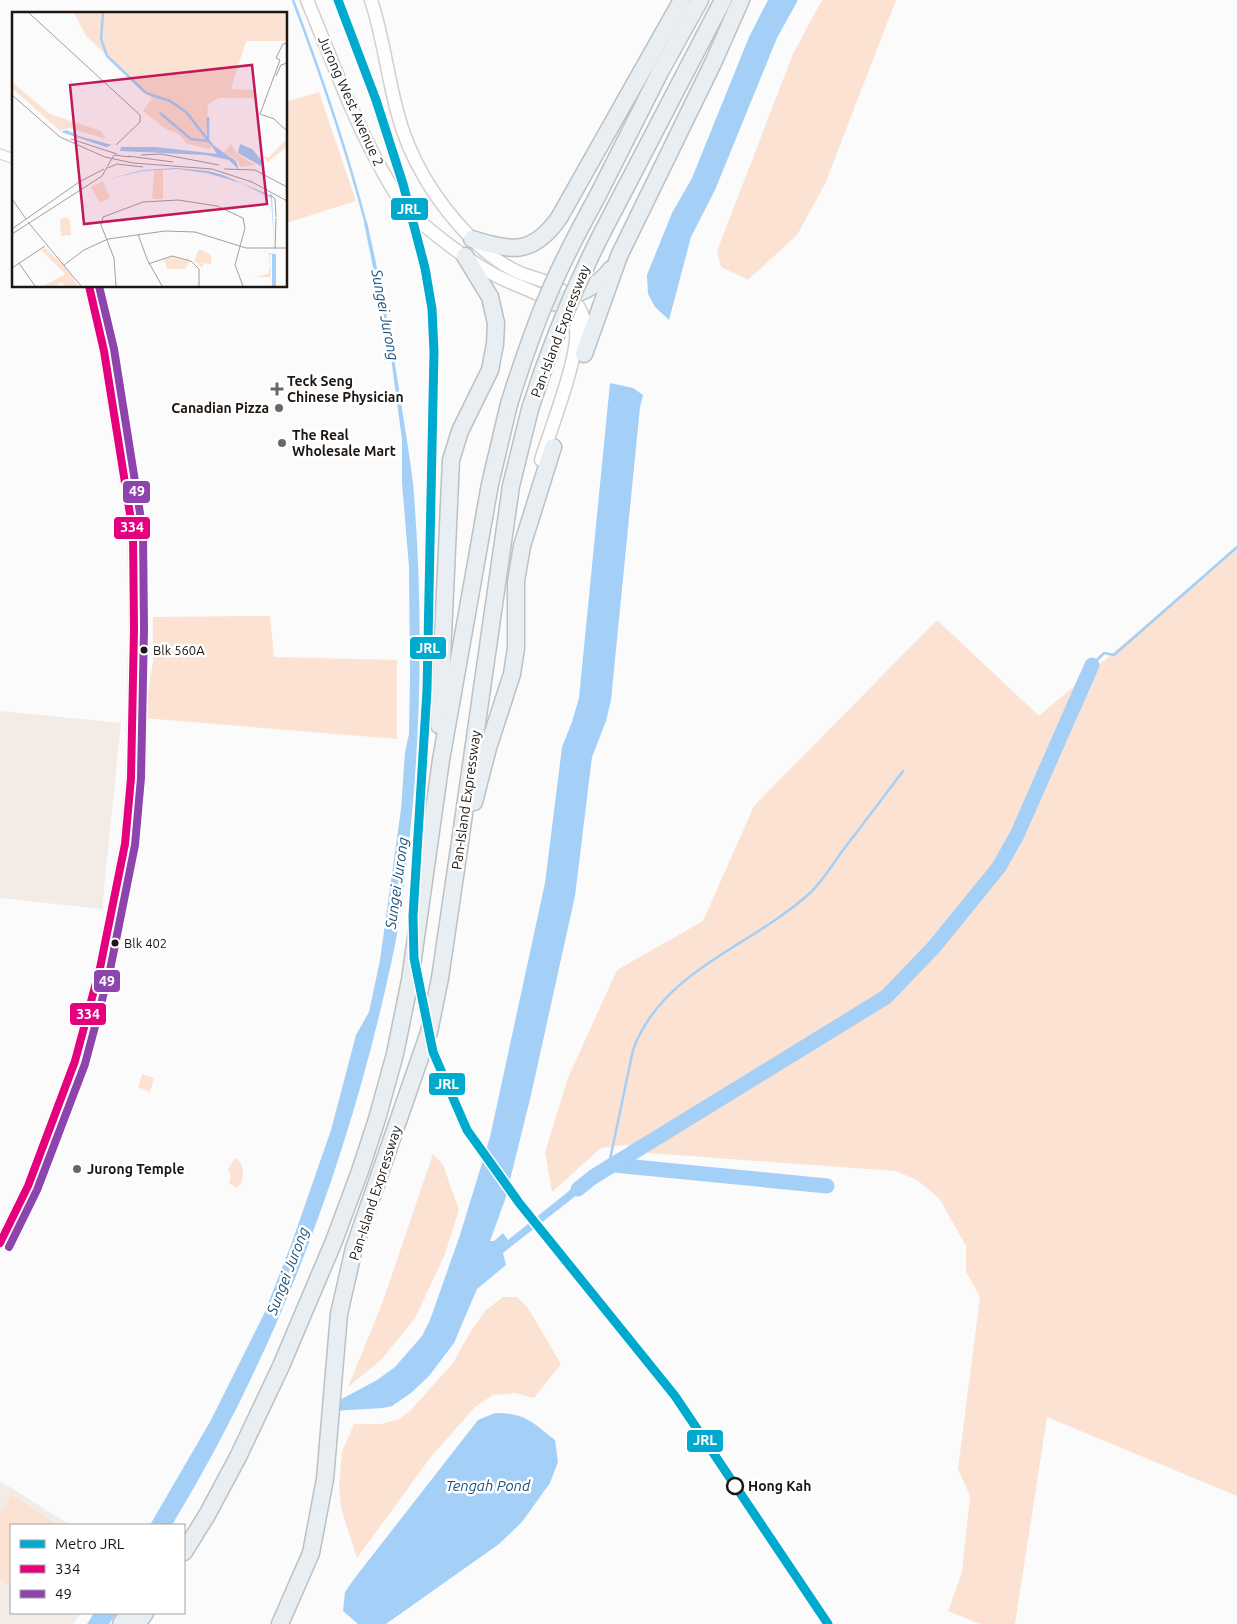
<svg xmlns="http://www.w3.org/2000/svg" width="1237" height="1624" font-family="Ubuntu,sans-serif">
<rect width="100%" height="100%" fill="#fbfbfb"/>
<g fill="#f2ebe6">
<polygon points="0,711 121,723 102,909 0,898"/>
<polygon points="0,1481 70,1525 11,1525 11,1613 81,1613 73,1624 0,1624"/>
</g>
<g fill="#fbe2d2">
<polygon points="822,0 896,0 825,184 797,235 748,280 721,267 717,251 793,54"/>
<polygon points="319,92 356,201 286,223 286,102"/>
<polygon points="1237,547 1237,1496 1047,1417 1015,1624 980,1624 948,1611 962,1573 970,1496 958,1469 980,1297 966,1272 966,1246 939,1198 917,1180 896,1171 649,1153 626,1145 601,1148 552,1192 545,1152 568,1078 617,970 703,921 754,806 937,620 1039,716"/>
<polygon points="270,616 274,657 397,660 397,739 143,718 153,662 153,617"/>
<polygon points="142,1074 154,1078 150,1092 138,1087"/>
<polygon points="433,1154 443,1165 459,1210 445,1254 415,1318 381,1360 348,1387 382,1304"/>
<path d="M235,1158C245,1163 244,1175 241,1184L236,1188L229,1183L231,1175L228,1170Z"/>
<polygon points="503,1297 517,1297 528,1308 561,1364 534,1398 515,1393 493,1395 475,1407 430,1458 357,1558 341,1508 339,1487 342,1452 354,1424 382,1424 399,1419 410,1411 453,1363 471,1331 486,1310"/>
<polygon points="12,1495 58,1525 11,1525 11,1586 0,1579 0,1514"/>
</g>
<g fill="#a4d0f7">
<polygon points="768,0 798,0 777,38 715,190 691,237 669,320 655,307 648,294 647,275 672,213 692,178 749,37"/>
<path d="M367,222C381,284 393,346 402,409C406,434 410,459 413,483C423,603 422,724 409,843C404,884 400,925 391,964C348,1162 277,1352 172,1525H150L211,1420L264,1314L291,1245L331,1130L356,1035L369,1012L380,960L401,809L405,752L409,734L410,677L409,567L402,483V440L390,350L364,223Z"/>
<polygon points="610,383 633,388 643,395 640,407 611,700 606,721 592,757 575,896 531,1095 505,1200 490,1241 494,1241 503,1233 508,1240 590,1174 596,1180 503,1253 506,1265 477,1289 454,1343 429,1376 411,1393 392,1406 383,1408 333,1411 336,1402 377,1380 395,1367 422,1336 430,1320 460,1235 490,1137 545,883 562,747 572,722 579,698"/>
<path d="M495,1413C526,1413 532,1422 555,1440L558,1462L550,1483L522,1522L499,1544L386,1624H358L343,1611L345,1592L354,1579L478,1420Z"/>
<polygon points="94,1613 117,1613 109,1624 87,1624"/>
</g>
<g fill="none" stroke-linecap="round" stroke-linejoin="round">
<g stroke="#a4d0f7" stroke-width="2.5">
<path d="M293,0C321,74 346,148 366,224"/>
<polyline points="1092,665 1104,653 1114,655 1237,547"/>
<path d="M608,1169L633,1050C662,970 753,946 811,892C823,880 833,864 843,850C863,824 883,798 903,771"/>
</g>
<g stroke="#a4d0f7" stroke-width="15">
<polyline points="614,1165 827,1186"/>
<polyline points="578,1189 593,1177 886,997 934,947 999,867 1017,835 1092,665"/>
</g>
<defs>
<g id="street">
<polyline points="0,154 14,159"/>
<polyline points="0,1243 28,1186 75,1061 100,968 125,844 131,778 134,629 133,533 104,351 89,286"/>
</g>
<g id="secondary">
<path d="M307,0C330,55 350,111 378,163C389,183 400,204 417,219C440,239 466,259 493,274C517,288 565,298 575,325C583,348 549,433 541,460"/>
<path d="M371,0C383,36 387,74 397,111C409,159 437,203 471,238C485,252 502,265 520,273C530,277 540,279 549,283C575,296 589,313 585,343"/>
</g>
<g id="highway">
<polyline points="597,197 660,72 700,0"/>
<polyline points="615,208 723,0"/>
<path d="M472,239C512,251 532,256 559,218L682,0"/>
<path d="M553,302C574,295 598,288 611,269"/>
<polyline points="584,354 619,256 713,63 741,0"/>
<polyline points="439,725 451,460 460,431 490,370 495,344 496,323 490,297 465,256"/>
<polyline points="474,802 488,748 512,674 516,648 516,581 522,546 553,447"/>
<polyline points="184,1552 207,1515 238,1457 281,1366 334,1241 360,1171 377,1119 395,1054 410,980 441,760 490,484 509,404"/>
<polyline points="121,1624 129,1613"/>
<polyline points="137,1624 145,1613"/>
<polyline points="280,1624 311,1553 325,1479 339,1314 354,1248 429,1032 440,978 460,842 511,486 530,409"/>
</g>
</defs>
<use href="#street" stroke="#d3cfcc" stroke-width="11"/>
<use href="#secondary" stroke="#d3cfcc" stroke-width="15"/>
<use href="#highway" stroke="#bbc0c3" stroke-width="19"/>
<use href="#street" stroke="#fefefe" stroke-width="9"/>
<use href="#secondary" stroke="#fefefe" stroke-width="12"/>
<use href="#highway" stroke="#e9eef2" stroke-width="16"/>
<defs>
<g id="highway-bridge">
<path d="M509,404C521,366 533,329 549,293C563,260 580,228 597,197"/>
<path d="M530,409C553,336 579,275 615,208"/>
</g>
</defs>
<use href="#highway-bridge" stroke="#bbc0c3" stroke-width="19" stroke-linecap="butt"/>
<use href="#highway-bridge" stroke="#e9eef2" stroke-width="16"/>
<defs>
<polyline id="bus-1" points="0,1243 28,1186 75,1061 100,968 125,844 131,778 134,629 133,533 104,351 89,286"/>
<polyline id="bus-2" points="9,1247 37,1190 85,1064 110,970 135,845 141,778 144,629 143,532 114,349 99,286"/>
</defs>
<use href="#bus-1" stroke="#fff" stroke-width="11"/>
<use href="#bus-2" stroke="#fff" stroke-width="11"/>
<use href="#bus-1" stroke="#e5007d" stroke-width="8"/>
<use href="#bus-2" stroke="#8e44ad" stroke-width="8"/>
<defs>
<polyline id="metro-1" points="338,0 376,100 403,184 425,268 432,309 434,352 427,690 413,916 414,958 433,1052 467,1130 520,1204 675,1396 828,1624"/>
</defs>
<use href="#metro-1" stroke="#fff" stroke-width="12"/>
<use href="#metro-1" stroke="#00a9ce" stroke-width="9"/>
</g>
<g fill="#6b6662" stroke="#fff" stroke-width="2">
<path d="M274.5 381.5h5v5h5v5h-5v5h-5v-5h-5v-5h5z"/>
<circle cx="279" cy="408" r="5"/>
<circle cx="282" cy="443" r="5"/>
<circle cx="77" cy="1169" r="5"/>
</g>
<g fill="#1e1610" stroke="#fff" stroke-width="2">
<circle cx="144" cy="650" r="4.5"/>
<circle cx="115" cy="943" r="4.5"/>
</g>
<circle fill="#fff" stroke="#1e1610" stroke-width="2.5" cx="735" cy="1486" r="8"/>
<g text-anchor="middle" stroke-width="5" stroke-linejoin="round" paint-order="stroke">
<g font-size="13" fill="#1e1610" stroke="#fff" text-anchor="start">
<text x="153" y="655">Blk 560A</text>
<text x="124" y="948">Blk 402</text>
</g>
<g font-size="14" fill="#1e1610" stroke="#fff">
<text transform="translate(351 101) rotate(66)" y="5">Jurong West Avenue 2</text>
<text transform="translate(560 331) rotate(-69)" y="5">Pan-Island Expressway</text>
<text transform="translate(466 800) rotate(-82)" y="5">Pan-Island Expressway</text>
<text transform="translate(375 1193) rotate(-72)" y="5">Pan-Island Expressway</text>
</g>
<g font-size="14" font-weight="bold" fill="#1e1610" stroke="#fff" text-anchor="start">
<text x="287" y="386">Teck Seng<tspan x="287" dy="16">Chinese Physician</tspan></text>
<text x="269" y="413" text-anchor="end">Canadian Pizza</text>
<text x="292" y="440">The Real<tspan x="292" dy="16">Wholesale Mart</tspan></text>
<text x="87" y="1174">Jurong Temple</text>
</g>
<g font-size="14" font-weight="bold" fill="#1e1610" stroke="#fff" text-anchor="start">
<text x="748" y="1491">Hong Kah</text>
</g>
<g font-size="15" font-style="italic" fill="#19527f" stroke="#fff">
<text transform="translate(385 315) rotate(79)" y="5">Sungei Jurong</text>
<text transform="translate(397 883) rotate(-82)" y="5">Sungei Jurong</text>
<text transform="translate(288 1271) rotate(-69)" y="5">Sungei Jurong</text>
<text x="488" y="1491">Tengah Pond</text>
</g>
</g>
<g transform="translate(12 12)">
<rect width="275" height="275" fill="#fbfbfb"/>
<path d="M62,1H275V23L273,29H234L219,77L244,78L242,86H207L196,92L194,128L200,136L195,137L174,131L167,122L154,117L131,99L140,86L74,24ZM0,70L38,102L89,119L94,127L57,116L48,119L0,76ZM275,127L273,136L256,150L249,143L256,146ZM219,132L225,142L243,153L228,155L226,149L212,140ZM151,158V187H140L142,159ZM91,169L98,186L88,191L79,175ZM53,205L58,208L59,223L49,224L48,208ZM33,236L54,255L66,274H52L50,270L44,274H32L53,262L29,238ZM187,237L199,243V252L191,251V256L182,249ZM247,239L264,242L258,243L259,274L258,265H242L256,262L258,254L256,240ZM158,245L178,249L173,257H155L152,247Z" fill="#fbe2d2"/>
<path d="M55,118L67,124L100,133L94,135L49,120ZM198,131L224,149L227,158L217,148L194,143L108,139L109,135H144L205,142ZM228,132L240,137L250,149L249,154L226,141ZM164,156L196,159L211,163L260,184L262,232L259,186L229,171L195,161L165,157L131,159L93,168L131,158ZM260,242H264V274H260Z" fill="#a4d0f7"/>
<path fill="none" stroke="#a4d0f7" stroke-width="2.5" d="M91,1L89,27L95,44L134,81M134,81L158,89L174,100L200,133M148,101L179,127L196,129M196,105V129"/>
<path fill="none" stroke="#a39f9d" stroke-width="1" d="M17,1L128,103V110L104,133M275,31L271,32L264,46L268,48L248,102L262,107L275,119M264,64L269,53L275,51M0,83L48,125L93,145L121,151L200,157L240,170L275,189M59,127L105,142M129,143L149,142L207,153M116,144L161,150M96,156L105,152L131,155M212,157L243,158L275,175M258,182L263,187L264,205M0,187L14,207M16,210L69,274M0,217L67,170L92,157M0,222L90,164L102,143L118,145M126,222L135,247L150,274M263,237L264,206M7,251L23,274M136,252L160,244L179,249L187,257V274M52,253L72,238L96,227L153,219L183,220L234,236H275M0,256L33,234M104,274L102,246L89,213L91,205L131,190L166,188L205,194L231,206L233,216L223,253L231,274"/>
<path fill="#c2185b" fill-opacity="0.15" stroke="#c2185b" stroke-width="2.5" d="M240,53L255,192L72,212L58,73Z"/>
<rect width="275" height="275" fill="none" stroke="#1e1610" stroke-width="2.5"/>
</g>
<g stroke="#fff" stroke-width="2">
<rect x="390" y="197" width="39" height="24" rx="5" fill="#00a9ce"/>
<rect x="122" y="480" width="29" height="24" rx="5" fill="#8e44ad"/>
<rect x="113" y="516" width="38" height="24" rx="5" fill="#e5007d"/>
<rect x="409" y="636" width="38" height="24" rx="5" fill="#00a9ce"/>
<rect x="93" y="969" width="28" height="24" rx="5" fill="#8e44ad"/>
<rect x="69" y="1002" width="38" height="24" rx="5" fill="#e5007d"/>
<rect x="428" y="1072" width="38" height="24" rx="5" fill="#00a9ce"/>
<rect x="686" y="1429" width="38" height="24" rx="5" fill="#00a9ce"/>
</g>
<g font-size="14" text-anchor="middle" font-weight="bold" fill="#fff">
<text x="409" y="214">JRL</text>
<text x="137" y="496">49</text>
<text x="132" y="532">334</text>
<text x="428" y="653">JRL</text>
<text x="107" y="986">49</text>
<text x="88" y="1019">334</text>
<text x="447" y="1089">JRL</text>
<text x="705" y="1445">JRL</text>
</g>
<rect x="10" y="1524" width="175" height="90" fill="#ffffff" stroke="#a5a29f"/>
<rect x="20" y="1540" width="25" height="8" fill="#00a9ce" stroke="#a5a29f"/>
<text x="55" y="1549" font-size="15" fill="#1e1610">Metro JRL</text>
<rect x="20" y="1565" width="25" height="8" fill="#e5007d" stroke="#a5a29f"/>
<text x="55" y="1574" font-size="15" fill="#1e1610">334</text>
<rect x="20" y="1590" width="25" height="8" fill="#8e44ad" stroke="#a5a29f"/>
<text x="55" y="1599" font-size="15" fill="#1e1610">49</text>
</svg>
